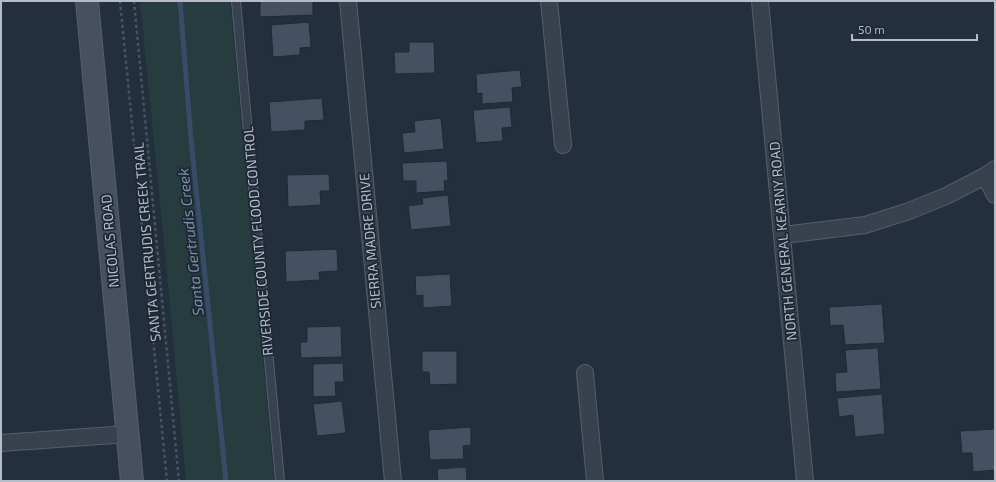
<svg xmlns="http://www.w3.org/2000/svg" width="996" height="482" font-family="'Exo 2',sans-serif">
<rect width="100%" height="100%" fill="#242f3e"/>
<polygon fill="#263c3f" points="140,1 230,1 274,481 186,481 166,263"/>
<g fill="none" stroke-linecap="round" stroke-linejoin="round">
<polyline stroke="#394c67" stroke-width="5" points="180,1 191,139 226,481"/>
</g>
<g fill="#455162" stroke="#1f2835">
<polygon points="260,1 313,1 313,15 260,17"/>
<polygon points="309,22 311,47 300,48 300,55 273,57 271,25"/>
<polygon points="409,42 434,42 435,73 395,74 394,52 409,52"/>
<polygon points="520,70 522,87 512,88 513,102 482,104 482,93 477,94 476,74"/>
<polygon points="322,98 324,120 305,121 305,130 271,132 269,102"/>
<polygon points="510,107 512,127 502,128 503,141 476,143 473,110"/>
<polygon points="441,118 444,149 404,153 402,133 415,132 414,121"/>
<polygon points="447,161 448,180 444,181 445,191 416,193 416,181 403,181 402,163"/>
<polygon points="329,174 330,191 320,191 321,205 288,207 287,175"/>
<polygon points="448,195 451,226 411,230 408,206 423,204 422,198"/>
<polygon points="337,249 338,271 319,272 320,280 286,282 285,251"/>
<polygon points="450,274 452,306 423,308 423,295 416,296 415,276"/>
<polygon points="882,304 885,343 845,345 843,325 830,326 829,307"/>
<polygon points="341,326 342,357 301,358 300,342 307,342 307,327"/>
<polygon points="878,348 881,389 836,392 835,373 847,372 845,350"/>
<polygon points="422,351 457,351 457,384 430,385 429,372 422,372"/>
<polygon points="343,363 344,382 335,382 336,396 313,397 313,364"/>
<polygon points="882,394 885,434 855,437 853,415 839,417 837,398"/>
<polygon points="342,401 346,433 317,436 313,404"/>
<polygon points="471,427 471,445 463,446 464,459 430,460 428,430"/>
<polygon points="995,429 995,470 973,472 972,453 962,453 960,431"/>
<polygon points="466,467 467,481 438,481 437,469"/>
</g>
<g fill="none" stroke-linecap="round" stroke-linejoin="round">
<defs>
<polyline id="lane" points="236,1 280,481"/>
<g id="street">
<polyline points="348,1 393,481"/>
<polyline points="549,1 563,145"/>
<polyline points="760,1 805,481"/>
<polyline points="985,176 995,195"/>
<polyline points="783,235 865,225 909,211 946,196 985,176 995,169"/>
<polyline points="585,373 595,481"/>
<polyline points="1,443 128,434"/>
</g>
<polyline id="secondary" points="87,1 132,481"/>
</defs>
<use href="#lane" stroke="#565f6c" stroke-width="10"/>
<use href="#street" stroke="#565f6c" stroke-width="18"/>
<use href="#secondary" stroke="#565f6c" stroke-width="24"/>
<g stroke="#44595c" stroke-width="2.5" stroke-dasharray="3 3" stroke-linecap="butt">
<polyline points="120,1 167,481"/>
<polyline points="134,1 179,481"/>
</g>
<use href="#lane" stroke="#38414e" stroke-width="8"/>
<use href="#street" stroke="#38414e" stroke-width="16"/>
<use href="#secondary" stroke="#465061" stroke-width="22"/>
</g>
<g text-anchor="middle" stroke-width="3.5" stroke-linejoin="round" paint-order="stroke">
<g font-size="14" fill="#b4bcc9" stroke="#1d2633">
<text transform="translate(110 241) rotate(-95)" y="5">NICOLAS ROAD</text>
<text transform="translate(258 241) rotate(-95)" y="5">RIVERSIDE COUNTY FLOOD CONTROL</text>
<text transform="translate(370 241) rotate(-95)" y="5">SIERRA MADRE DRIVE</text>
<text transform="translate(783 241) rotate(-95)" y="5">NORTH GENERAL KEARNY ROAD</text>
<text transform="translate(147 242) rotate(-95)" y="5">SANTA GERTRUDIS CREEK TRAIL</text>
</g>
<g font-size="15" font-style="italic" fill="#7c92b1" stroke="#1d2633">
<text transform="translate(191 242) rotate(-96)" y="5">Santa Gertrudis Creek</text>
</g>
</g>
<rect width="996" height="482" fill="none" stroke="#b4bcc9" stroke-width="4"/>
<path d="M852 34v6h125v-6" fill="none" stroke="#b4bcc9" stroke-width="2"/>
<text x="858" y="34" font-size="12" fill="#b4bcc9" stroke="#1d2633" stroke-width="3" paint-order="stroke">50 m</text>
</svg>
